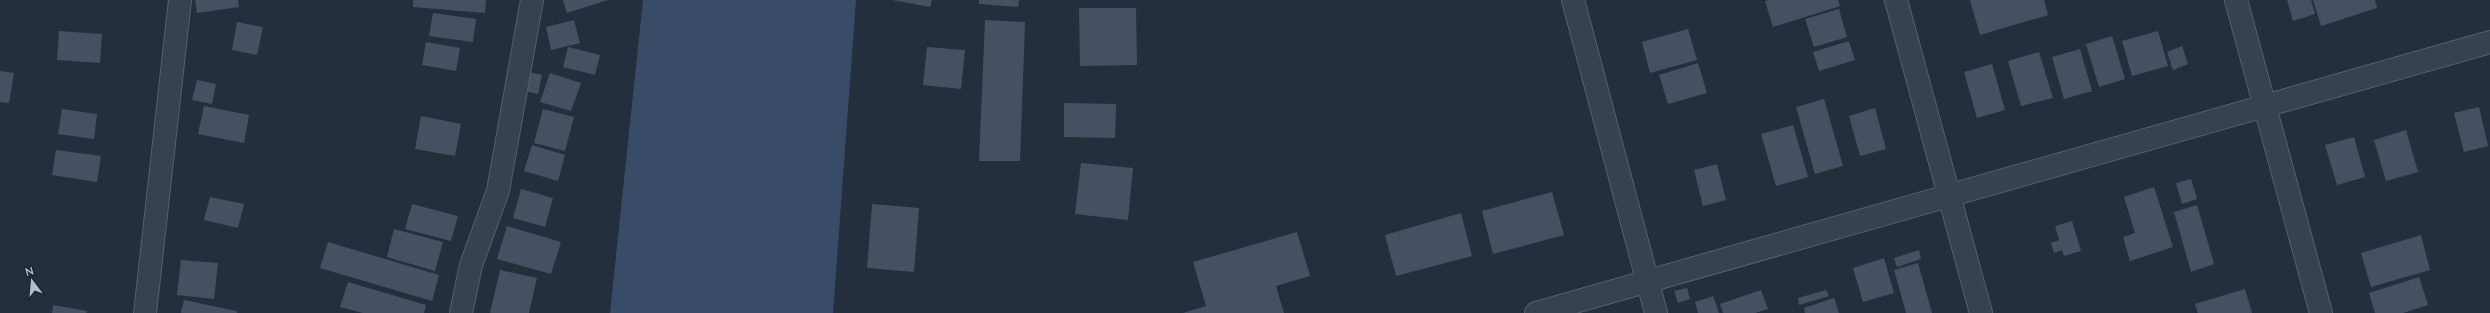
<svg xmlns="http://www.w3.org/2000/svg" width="2490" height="313" font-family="'Nunito Sans',sans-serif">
<rect width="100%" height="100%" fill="#242f3e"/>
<polygon fill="#394c67" points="643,0 856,0 833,313 610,313"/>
<g fill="#455162">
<polygon points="195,0 238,0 239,7 197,13"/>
<polygon points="413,0 486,0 485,13 413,7"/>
<polygon points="563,0 608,0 567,13"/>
<polygon points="892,0 932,0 930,7"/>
<polygon points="979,0 1019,0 1018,7 979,4"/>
<polygon points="1769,0 1838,0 1840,6 1773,27 1765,1"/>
<polygon points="1970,0 2044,0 2048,15 1980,35"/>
<polygon points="2287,0 2311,0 2315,14 2293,21"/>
<polygon points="2313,0 2375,0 2377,8 2321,26"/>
<polygon points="1079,8 1136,8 1137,65 1080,66"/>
<polygon points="1839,9 1847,37 1814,47 1805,19"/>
<polygon points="433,13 476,19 473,42 429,36"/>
<polygon points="574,20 580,43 551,50 546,27"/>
<polygon points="985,20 1025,22 1020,161 979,161"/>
<polygon points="237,22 263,27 257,55 232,50"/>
<polygon points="1688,29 1697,60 1650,73 1642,42"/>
<polygon points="59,31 102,34 100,63 57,60"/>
<polygon points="2158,31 2168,66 2132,76 2122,41"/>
<polygon points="2112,36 2125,79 2099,87 2086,44"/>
<polygon points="1849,41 1855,60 1819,71 1813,52"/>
<polygon points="426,42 460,48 456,71 422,65"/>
<polygon points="2182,46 2188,64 2173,70 2167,52"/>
<polygon points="568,47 600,55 595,75 563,67"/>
<polygon points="927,47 965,50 961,89 923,85"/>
<polygon points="2080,49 2092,91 2064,99 2052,57"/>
<polygon points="2039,52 2053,98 2021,106 2008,61"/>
<polygon points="1698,63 1707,93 1668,104 1659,75"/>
<polygon points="1992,64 2005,110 1977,118 1964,72"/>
<polygon points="0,71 14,73 9,103 0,102"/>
<polygon points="529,72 542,75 538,94 525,91"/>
<polygon points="550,73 581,83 571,111 540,102"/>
<polygon points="197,80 216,84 212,104 192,100"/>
<polygon points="1824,99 1843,166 1815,174 1796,107"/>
<polygon points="1064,103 1116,104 1115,138 1064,137"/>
<polygon points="204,106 249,115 244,143 198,134"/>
<polygon points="2479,107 2488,146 2464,152 2454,113"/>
<polygon points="1875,108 1886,149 1860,156 1849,116"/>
<polygon points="62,109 97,114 94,139 58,134"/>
<polygon points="543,109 574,117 565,151 534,143"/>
<polygon points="421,116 461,124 455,156 415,149"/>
<polygon points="1793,125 1808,177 1776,186 1761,134"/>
<polygon points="2406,130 2418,172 2386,181 2374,140"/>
<polygon points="2354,137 2365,177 2337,185 2325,145"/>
<polygon points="532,145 565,155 558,181 524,171"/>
<polygon points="56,150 101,156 97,182 52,175"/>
<polygon points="1081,163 1133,168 1128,220 1075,214"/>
<polygon points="1717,164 1726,200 1703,206 1694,170"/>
<polygon points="2191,179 2197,199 2182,204 2176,183"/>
<polygon points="2154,187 2173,247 2130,261 2123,237 2135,233 2124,197"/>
<polygon points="521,189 553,198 545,227 513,218"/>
<polygon points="1552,192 1564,235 1493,254 1482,211"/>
<polygon points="210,197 244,204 238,228 204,220"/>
<polygon points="412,204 458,216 451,241 405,229"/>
<polygon points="872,204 919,208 914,272 867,268"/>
<polygon points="2197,205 2214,264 2191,272 2174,212"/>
<polygon points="1461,213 1472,256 1396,276 1385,235"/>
<polygon points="2072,221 2081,251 2064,256 2062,250 2054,253 2051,243 2059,240 2055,226"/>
<polygon points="507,226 561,242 551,274 497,259"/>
<polygon points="394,229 443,242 435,271 387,257"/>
<polygon points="1297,232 1310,276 1276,286 1284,313 1183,313 1206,306 1193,262"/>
<polygon points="2421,235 2430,270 2371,287 2361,253"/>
<polygon points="328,242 439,275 432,301 320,268"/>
<polygon points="1919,250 1921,259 1897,267 1894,258"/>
<polygon points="1884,258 1894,293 1863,302 1853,268"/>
<polygon points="181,260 218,263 214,299 177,295"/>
<polygon points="1918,263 1932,313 1906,313 1894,270"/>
<polygon points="500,270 537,278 529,313 490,313"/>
<polygon points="2419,277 2428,305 2403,313 2375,313 2369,293"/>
<polygon points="348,282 426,305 424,313 363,313 340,307"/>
<polygon points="1687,288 1690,299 1678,303 1674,291"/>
<polygon points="2245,289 2252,313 2198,313 2195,304"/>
<polygon points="1761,290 1768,309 1755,313 1723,313 1720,304"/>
<polygon points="1826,290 1829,296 1799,305 1798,298"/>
<polygon points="1713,296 1719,313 1698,313 1695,302"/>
<polygon points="1834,298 1839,313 1805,313 1804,308"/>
<polygon points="184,300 237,311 237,313 181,313"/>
<polygon points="53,305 87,311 86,313 52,313"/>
</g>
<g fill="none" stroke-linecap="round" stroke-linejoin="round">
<defs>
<g id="minor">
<polyline points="1573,0 1656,313"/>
<polyline points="1896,0 1981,313"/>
<polyline points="2236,0 2321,313"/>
<polyline points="145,313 180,0"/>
<polyline points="461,313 471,265 498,191 532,0"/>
<polyline points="1536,313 2490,42"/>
</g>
</defs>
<use href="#minor" stroke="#565f6c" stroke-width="24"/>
<use href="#minor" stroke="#38414e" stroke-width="22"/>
</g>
<g transform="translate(32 281) rotate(344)" stroke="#1d2633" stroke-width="3" paint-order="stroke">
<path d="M0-3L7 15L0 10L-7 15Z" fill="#b4bcc9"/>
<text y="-6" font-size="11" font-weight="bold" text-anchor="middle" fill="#b4bcc9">N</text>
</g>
</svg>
